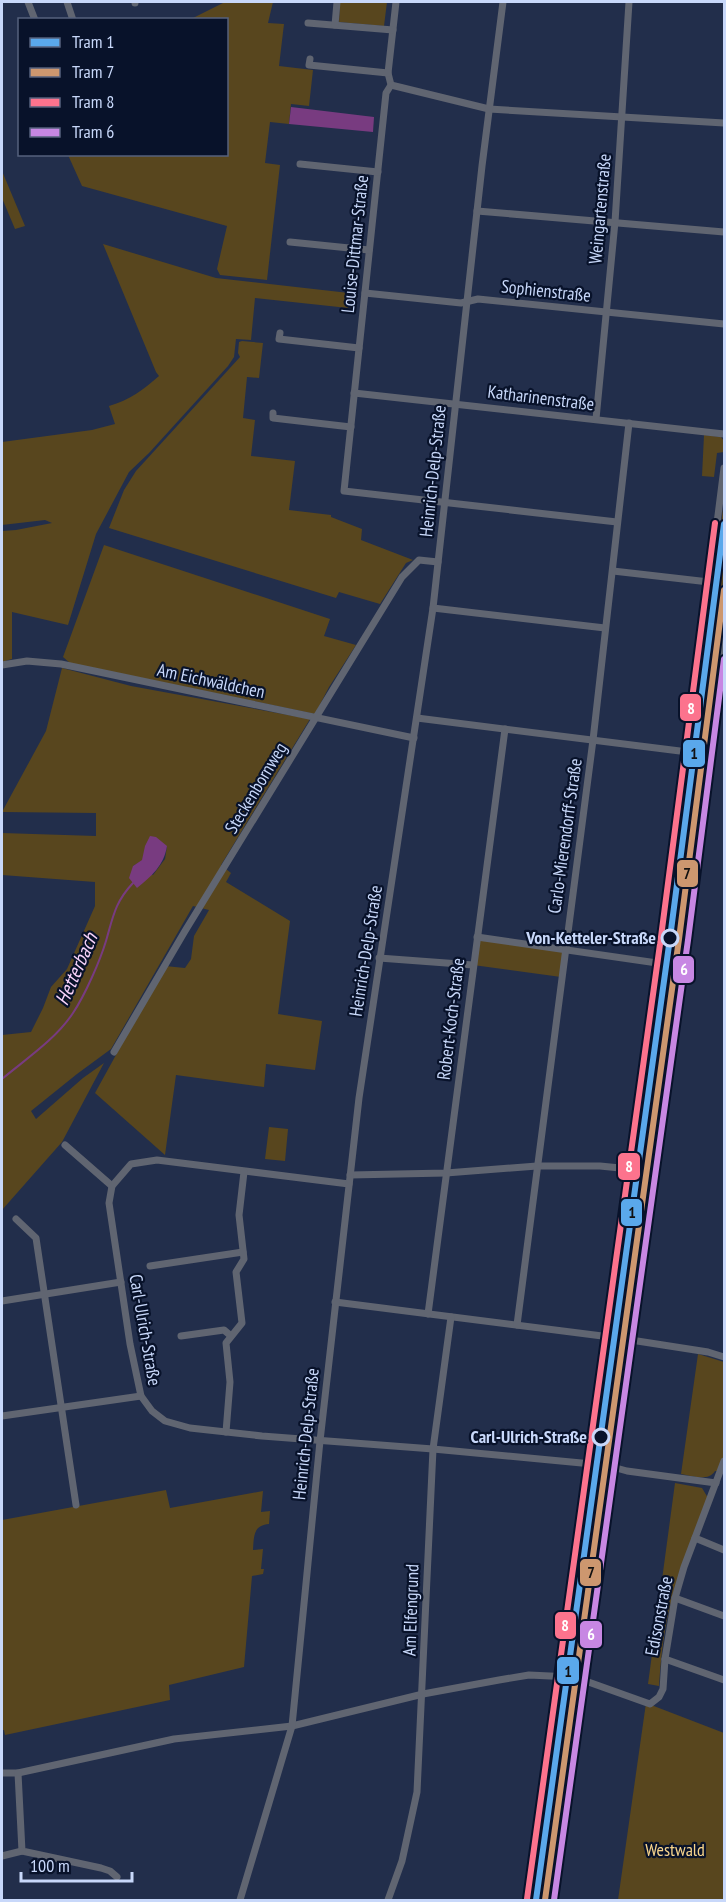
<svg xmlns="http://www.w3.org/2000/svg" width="726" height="1902" font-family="'PT Sans Narrow',sans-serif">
<rect width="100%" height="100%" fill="#222e4b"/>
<g fill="#58461e" fill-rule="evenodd">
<polygon points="225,2 273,2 268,23 284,24 279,66 313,70 309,106 291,104 289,124 270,122 265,163 280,165 267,280 220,275 217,269 227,226 82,186 68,155 226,154 226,20 191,19"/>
<polygon points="340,2 387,2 384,26 339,22"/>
<polygon points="2,171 25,226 15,229 2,198"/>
<path d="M103,244L216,278L349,293L348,308L255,298L251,340L236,339L234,357L228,366L149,453L129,472L96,534L68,625L12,612V659L2,662V531L16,530L52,523L45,520L2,525V442L92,430L115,424L109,406C130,400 143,390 159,376L156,372Z"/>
<polygon points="242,341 263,343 259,378 247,377 243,418 255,420 251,456 295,461 289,510 331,515 331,517 362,529 361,540 413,560 406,563 380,604 339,592 336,598 109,528 124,490 136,471 240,357 238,353 239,342"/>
<polygon points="704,435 721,437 724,441 724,452 717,453 714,477 702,476"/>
<polygon points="724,501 724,575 682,895 680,895 679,899 674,898 674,900 669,900 670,895 672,894 694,717 696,715"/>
<polygon points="104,545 330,619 324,636 356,645 329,687 315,714 70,663 63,657"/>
<path d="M62,668L131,686L310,719L221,865L231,873L226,882L290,921L278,1014L322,1021L315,1070L266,1064L264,1087L176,1075L165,1155L95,1093L165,966L185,968L191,959L194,936L209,910L193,906L111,1049L77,1074L31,1111L36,1119L83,1078L104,1063L62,1142L2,1210V1035L31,1032L43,1008L51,987L67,969L95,906V882L2,875V833L96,836V813L2,812L46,731ZM167,846L165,859L153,875L133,866Z"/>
<polygon points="477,937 565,950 561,977 473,965"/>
<polygon points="664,971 668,972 667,976 670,977 623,1331 620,1334 612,1333 616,1288 618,1288 637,1137 639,1136 662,973"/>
<polygon points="269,1127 288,1129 285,1161 265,1159"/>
<polygon points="609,1344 618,1346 617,1351 620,1353 614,1383 605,1382 604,1381"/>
<path d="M698,1354L724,1362V1455L718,1471H715C708,1482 693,1476 681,1474Z"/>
<polygon points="591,1480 602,1482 597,1517 586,1515"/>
<path d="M675,1483L702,1488L708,1498C696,1531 681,1565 672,1599C664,1627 661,1657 659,1686L648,1684Z"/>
<path d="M166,1490L170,1508L263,1491L261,1512L270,1511L269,1524C253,1525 254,1537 253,1550L263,1549L261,1569H264L263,1574L252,1576L244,1667L169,1685L170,1700L5,1735L4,1730H2V1520Z"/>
<polygon points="587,1521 596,1523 592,1559 580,1557 584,1524"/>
<polygon points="570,1629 581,1631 576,1671 565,1670"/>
<polygon points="562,1682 574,1685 567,1730 566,1732 556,1731"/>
<polygon points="646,1703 724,1733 724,1900 618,1900"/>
<polygon points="555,1735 567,1736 561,1781 549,1780"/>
<polygon points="537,1859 550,1861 545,1900 532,1900"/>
</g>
<g fill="#783b80">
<polygon points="291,107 374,117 373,132 289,124"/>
<path d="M150,836L156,837L167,846C164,865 152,876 137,888L129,878L133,866L142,860L145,846Z"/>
</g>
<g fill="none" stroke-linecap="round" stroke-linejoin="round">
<path stroke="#783b80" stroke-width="2" d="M2,1079C26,1059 56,1039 73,1013C85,995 100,961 106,941C113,917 115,902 133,883"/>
<g stroke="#606571" stroke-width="7">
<polyline points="28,2 35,20"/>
<polyline points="67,2 73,20"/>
<polyline points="396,2 388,73 391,85 386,93 344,491 617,522"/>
<polyline points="135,3 135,2"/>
<polyline points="308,23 393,30"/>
<polyline points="335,25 337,2"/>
<polyline points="310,59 309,65 388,73"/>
<polyline points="391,85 489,109 724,123"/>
<polyline points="300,164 378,172"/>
<polyline points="477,211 724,232"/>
<polyline points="290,242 369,250"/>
<polyline points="365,293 461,303 478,299 724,324"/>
<polyline points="280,333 279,339 359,348"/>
<polyline points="354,393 724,434"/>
<polyline points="273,413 273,418 351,427"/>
<polyline points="596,419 615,222 629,2"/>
<polyline points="613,571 709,582"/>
<polyline points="433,608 605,628"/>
<polyline points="2,665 27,661 61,664 414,738"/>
<polyline points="417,718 688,752"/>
<polyline points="477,937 678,966"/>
<polyline points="379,958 473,965"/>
<polyline points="114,1052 185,931 402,577 419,560 438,562"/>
<polyline points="65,1145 112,1186"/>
<polyline points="350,1175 446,1173 537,1166 600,1166 630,1169"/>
<polyline points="349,1184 157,1160 131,1164 112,1186 109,1203 130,1344 141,1396 152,1411 165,1421 190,1428 262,1436 433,1449 592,1464 609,1466 627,1471 716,1483"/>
<polyline points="16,1219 36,1238 76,1505"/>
<polyline points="150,1266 243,1252"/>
<polyline points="2,1301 121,1282"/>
<polyline points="335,1302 618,1338 708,1352 724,1357"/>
<polyline points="428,1314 505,729"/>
<polyline points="517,1325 593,740 629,423"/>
<polyline points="181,1336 224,1330 231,1336"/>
<polyline points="608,1336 688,752 724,468"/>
<polyline points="2,1416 141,1396"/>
<polyline points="226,1432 230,1382 226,1343 242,1323 236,1272 244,1259 239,1215 244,1172"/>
<polyline points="695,1538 724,1550"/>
<polyline points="675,1598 724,1616"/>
<polyline points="665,1659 724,1680"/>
<polyline points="2,1773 18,1773 174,1739 292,1726 423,1694 499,1680 529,1675 571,1677 580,1679 650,1704 659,1697 663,1689 665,1659 675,1598 684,1567 724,1461"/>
<polyline points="18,1773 22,1851 101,1868 110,1871 117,1877"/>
<polyline points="2,1856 22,1851"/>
<polyline points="240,1900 292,1726 320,1441 359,1098 433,608 482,166 503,2"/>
<polyline points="388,1900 402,1861 417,1792 433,1449 451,1317"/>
</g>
<polyline stroke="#606571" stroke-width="8" points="550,1900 724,621"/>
<defs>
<polyline id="tram-1" points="536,1900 670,938 724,524"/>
<polyline id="tram-2" points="545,1900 679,939 724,590"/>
<polyline id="tram-3" points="527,1899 661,937 715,523"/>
<polyline id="tram-4" points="554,1900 688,940 724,659"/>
</defs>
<use href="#tram-1" stroke="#08122a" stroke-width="10"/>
<use href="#tram-2" stroke="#08122a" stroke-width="10"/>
<use href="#tram-3" stroke="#08122a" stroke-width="10"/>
<use href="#tram-4" stroke="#08122a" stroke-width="10"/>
<use href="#tram-1" stroke="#5aa8eb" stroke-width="6"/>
<use href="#tram-2" stroke="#cd976f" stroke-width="6"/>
<use href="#tram-3" stroke="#fc738d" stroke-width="6"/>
<use href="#tram-4" stroke="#c787e3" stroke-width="6"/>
</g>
<g fill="#08122a" stroke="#c8d8fa" stroke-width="3">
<circle cx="670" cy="938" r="8"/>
<circle cx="601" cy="1437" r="8"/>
</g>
<g text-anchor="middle" stroke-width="4.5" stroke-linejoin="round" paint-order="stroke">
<g font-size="18" fill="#c8d8fa" stroke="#08122a">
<text transform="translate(600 209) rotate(-85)" y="6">Weingartenstraße</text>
<text transform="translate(355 244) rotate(-84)" y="6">Louise-Dittmar-Straße</text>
<text transform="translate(546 291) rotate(6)" y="6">Sophienstraße</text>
<text transform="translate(541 398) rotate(7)" y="6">Katharinenstraße</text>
<text transform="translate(433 471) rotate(-84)" y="6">Heinrich-Delp-Straße</text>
<text transform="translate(211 681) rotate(12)" y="6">Am Eichwäldchen</text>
<text transform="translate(256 788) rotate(-59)" y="6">Steckenbornweg</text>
<text transform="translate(565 836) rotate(-82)" y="6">Carlo-Mierendorff-Straße</text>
<text transform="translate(366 951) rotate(-81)" y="6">Heinrich-Delp-Straße</text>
<text transform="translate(451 1019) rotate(-83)" y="6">Robert-Koch-Straße</text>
<text transform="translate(145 1330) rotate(80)" y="6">Carl-Ulrich-Straße</text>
<text transform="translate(306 1434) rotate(-84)" y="6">Heinrich-Delp-Straße</text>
<text transform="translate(411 1610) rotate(-88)" y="6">Am Elfengrund</text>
<text transform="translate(659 1616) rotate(-79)" y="6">Edisonstraße</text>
</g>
<g font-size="18" font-weight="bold" fill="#c8d8fa" stroke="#08122a" text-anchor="end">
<text x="656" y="944">Von-Ketteler-Straße</text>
<text x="587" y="1443">Carl-Ulrich-Straße</text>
</g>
<g font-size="18" fill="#f8d58d" stroke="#08122a">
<text x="675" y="1856">Westwald</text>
</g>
<g font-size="20" font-style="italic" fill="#f9d4fb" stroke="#08122a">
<text transform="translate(76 969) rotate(-66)" y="7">Hetterbach</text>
</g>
</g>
<g stroke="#08122a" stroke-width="2">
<rect x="679" y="693" width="23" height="29" rx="6" fill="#fc738d"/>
<rect x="682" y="739" width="24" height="29" rx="6" fill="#5aa8eb"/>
<rect x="676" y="859" width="23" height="29" rx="6" fill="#cd976f"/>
<rect x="672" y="955" width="23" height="29" rx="6" fill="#c787e3"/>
<rect x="617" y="1152" width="24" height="29" rx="6" fill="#fc738d"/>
<rect x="620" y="1198" width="23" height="29" rx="6" fill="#5aa8eb"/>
<rect x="579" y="1558" width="23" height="29" rx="6" fill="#cd976f"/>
<rect x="554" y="1611" width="23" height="29" rx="6" fill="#fc738d"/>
<rect x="579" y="1620" width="24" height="29" rx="6" fill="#c787e3"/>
<rect x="556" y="1656" width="24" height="29" rx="6" fill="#5aa8eb"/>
</g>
<g font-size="16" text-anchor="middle" font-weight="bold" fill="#fff">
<text x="691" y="714">8</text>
<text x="684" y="975">6</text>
<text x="629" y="1172">8</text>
<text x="565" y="1631">8</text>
<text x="591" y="1640">6</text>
</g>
<g font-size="16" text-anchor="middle" font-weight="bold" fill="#111">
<text x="694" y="759">1</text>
<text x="687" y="879">7</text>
<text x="632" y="1218">1</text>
<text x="591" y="1578">7</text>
<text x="568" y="1677">1</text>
</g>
<rect width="726" height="1902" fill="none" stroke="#c8d8fa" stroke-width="6"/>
<rect x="18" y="18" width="210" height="138" fill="#08122a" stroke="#55617d" stroke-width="1.5"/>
<rect x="30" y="38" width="30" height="9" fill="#5aa8eb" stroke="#55617d" stroke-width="1.5"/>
<text x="72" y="48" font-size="18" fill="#c8d8fa">Tram 1</text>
<rect x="30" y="68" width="30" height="9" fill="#cd976f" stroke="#55617d" stroke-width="1.5"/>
<text x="72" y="78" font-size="18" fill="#c8d8fa">Tram 7</text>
<rect x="30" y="98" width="30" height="9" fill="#fc738d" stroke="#55617d" stroke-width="1.5"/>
<text x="72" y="108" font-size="18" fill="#c8d8fa">Tram 8</text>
<rect x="30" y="128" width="30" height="9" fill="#c787e3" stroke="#55617d" stroke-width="1.5"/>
<text x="72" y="138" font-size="18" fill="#c8d8fa">Tram 6</text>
<path d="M21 1872v9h111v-9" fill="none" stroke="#c8d8fa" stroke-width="3"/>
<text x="30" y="1872" font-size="18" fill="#c8d8fa" stroke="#08122a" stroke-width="4.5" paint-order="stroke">100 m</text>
</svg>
